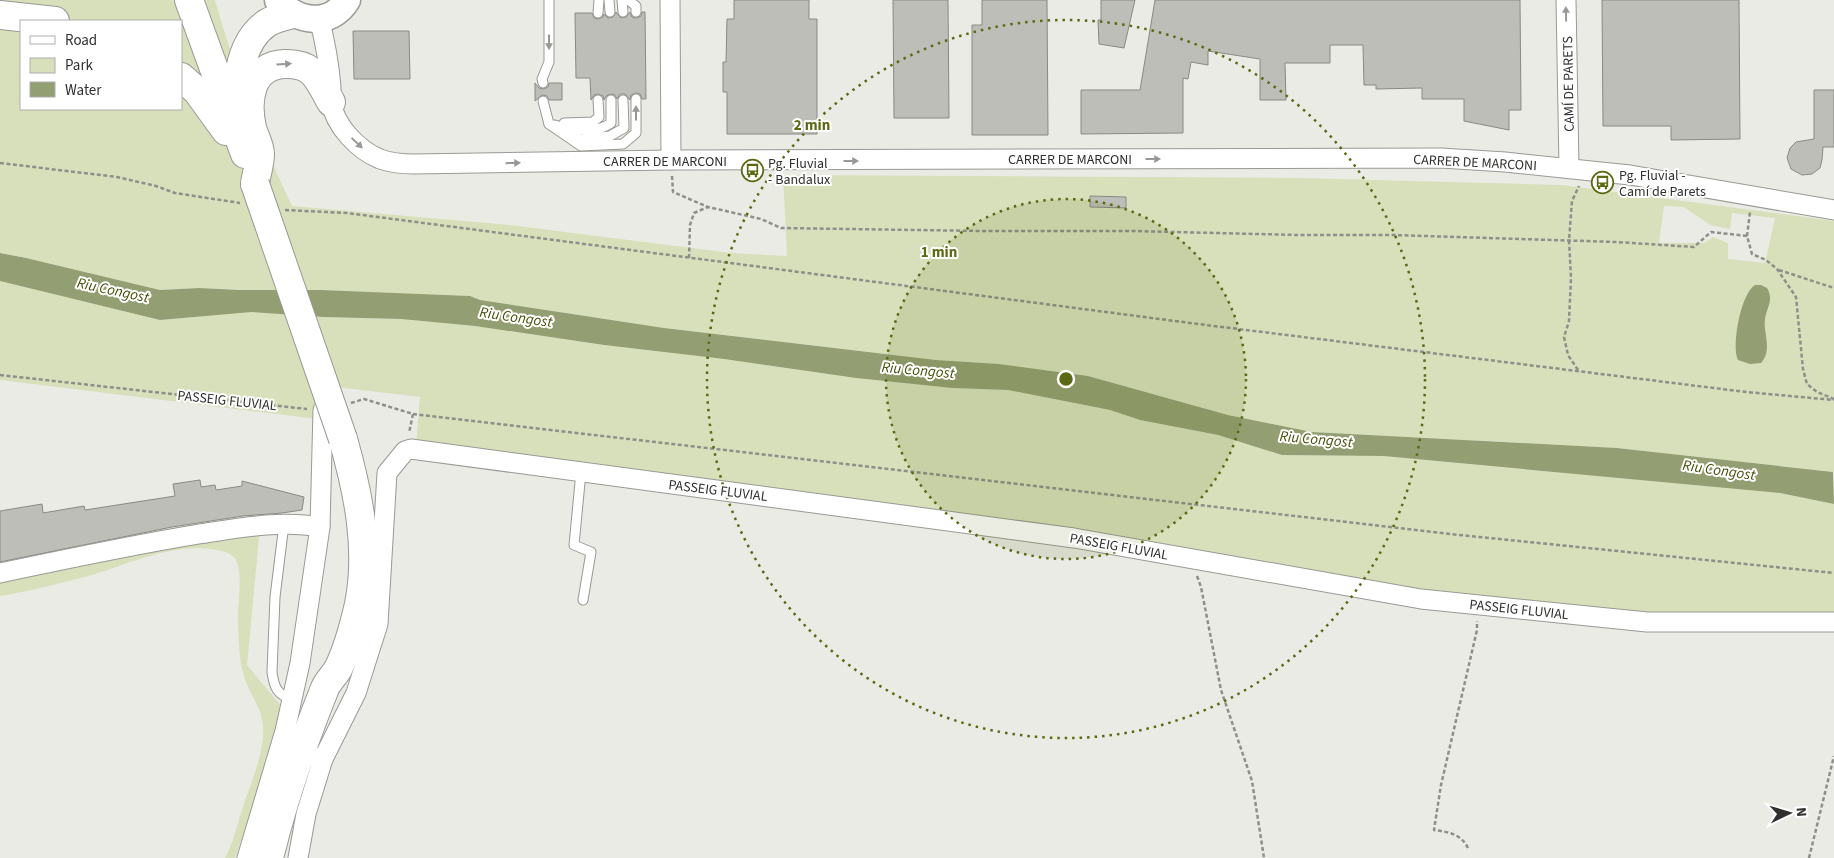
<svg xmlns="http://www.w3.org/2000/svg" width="1834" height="858" font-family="'Source Sans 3',sans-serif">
<rect width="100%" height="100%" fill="#eaebe5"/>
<g fill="#d7e0ba" fill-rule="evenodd">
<path d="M0,0H215C235,70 260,140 292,206L510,225L731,253L787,256L783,175L1298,178L1562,185L1834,221V472L1617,448L1312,432L1228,415L1088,376L999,364L936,360L664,328L480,300L470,296L321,290H239L199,288L160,290L26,258L0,253ZM21,21H181V109H21ZM1664,206L1684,207L1710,225L1730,229L1732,213L1775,218L1765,263L1728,259V243L1713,237L1704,243H1659Z"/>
<polygon points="0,281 160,320 252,312 323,317 401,319 475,326 603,345 724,359 856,378 952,388 1008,390 1110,410 1140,420 1218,435 1282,455 1382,456 1780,493 1834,504 1834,615 1745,612 1614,612 1447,594 416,446 420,397 319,385 317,419 0,380"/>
<path d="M261,517L247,665L282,707L246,827L235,858H225C232,845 236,830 240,816C248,789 261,763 263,736C265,709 251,699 244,676C239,660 239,641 238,624C236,607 248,560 228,553C182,538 135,562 92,575C62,583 31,591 0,596V564Z"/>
</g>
<g fill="#939e72">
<polygon points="0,253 26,258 160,290 199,288 239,290 321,290 470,296 480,300 664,328 936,360 999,364 1088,376 1228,415 1312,432 1617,448 1833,472 1834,504 1780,493 1383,456 1282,455 1218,435 1140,420 1110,410 1008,390 952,388 856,378 724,359 604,345 475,326 401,319 323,317 252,312 160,320 0,281"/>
<path d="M1755,285H1761L1767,288C1774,300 1767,307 1765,319C1763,334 1773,350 1761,363L1750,364L1738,360C1731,346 1741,293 1755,285Z"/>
</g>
<g fill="#bcbeb7" stroke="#888a83">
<polygon points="734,0 809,0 809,19 817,19 817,134 727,134 727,92 723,92 723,62 726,62 727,19 734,19"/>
<polygon points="893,0 948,0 949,118 894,118"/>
<polygon points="982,0 1047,0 1048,135 972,135 972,25 982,25"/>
<polygon points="1101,0 1135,0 1124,48 1099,44 1098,20 1101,20"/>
<polygon points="1155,0 1520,0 1521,110 1509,110 1509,130 1464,121 1464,99 1422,99 1422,88 1376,89 1376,85 1364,85 1363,45 1330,45 1330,63 1285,63 1286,100 1260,100 1260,59 1208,51 1208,65 1191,62 1188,79 1183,78 1183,133 1081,134 1081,90 1140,90"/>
<polygon points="1602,0 1739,0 1740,139 1671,140 1671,126 1603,126"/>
<polygon points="616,12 621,18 626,17 630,12 632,17 636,18 641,16 642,12 645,12 646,99 642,99 640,94 636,93 631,95 630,100 625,94 620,94 617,99 615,95 611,94 606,96 604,100 603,96 598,94 594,95 591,100 590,78 576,78 575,13 592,13 594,18 598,19 603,17 604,14 608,18 613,17"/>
<polygon points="353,31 409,31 410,79 354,79"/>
<polygon points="535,83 539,88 544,89 548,87 549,83 562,83 562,100 549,100 547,96 542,95 535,101"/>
<polygon points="1814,90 1834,90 1834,147 1823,147 1822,160 1820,168 1812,174 1802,175 1791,169 1787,158 1790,148 1796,142 1814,139"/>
<polygon points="1090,196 1126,197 1126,208 1090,207"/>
<polygon points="200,480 201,487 215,485 216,490 242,486 242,481 304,497 302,510 282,513 243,516 172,527 0,562 0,511 42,504 43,513 84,506 85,510 175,496 173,484"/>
</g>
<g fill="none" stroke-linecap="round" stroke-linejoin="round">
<defs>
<g id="lane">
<polyline points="609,0 610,12"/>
<polyline points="622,0 623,12"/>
<polyline points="628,0 636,6 636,12"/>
<polyline points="598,13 599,0"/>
<polyline points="543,83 542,79 549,62 549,0"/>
<polyline points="543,101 549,124"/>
<polyline points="564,123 593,122 599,117 598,100"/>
<polyline points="549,124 581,146 623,144 636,133 636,99"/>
<path d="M554,125C573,129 594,135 611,123V100"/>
<polyline points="572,135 580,139 610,136 624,128 623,100"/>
<polyline points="581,472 574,545 591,552 583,600"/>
<path d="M284,524L275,597L272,672C274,687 277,695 293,700"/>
</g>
<g id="street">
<polyline points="670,0 671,160"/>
<polyline points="1566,0 1569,168"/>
<path d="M319,18C325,41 329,63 331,87C331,92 330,97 331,102C335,126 358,150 380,159C391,163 402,164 414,164L671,160L1441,158L1505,162L1630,175L1834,210"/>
<path d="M0,573C66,559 132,545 199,534C239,528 281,520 320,527"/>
<polyline points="310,756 323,759 356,693 378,624 387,473 405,451 411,449 1074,538 1421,599 1647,622 1834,622"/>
<polyline points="247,858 285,731 300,663 320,527 323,410"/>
<polyline points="298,858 306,814 323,759"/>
</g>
<path id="secondary" d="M278,0C296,22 330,28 347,0"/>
<g id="highway">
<polyline points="189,0 245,154"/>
<polyline points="0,15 55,21"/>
<polyline points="181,77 197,91 226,131"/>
<path d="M241,107C234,80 242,40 267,23C275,18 284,16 293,14"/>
<path d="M255,184C256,175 260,164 260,154C260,145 254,136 252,128C246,100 250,65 285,64C315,63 318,80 331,102"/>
<path d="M269,858C283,800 303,743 325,688C328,681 334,676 338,669C348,649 354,626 359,604C370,548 358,492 343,439"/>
</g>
</defs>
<use href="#lane" stroke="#989a94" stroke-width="11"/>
<use href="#street" stroke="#989a94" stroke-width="21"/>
<use href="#secondary" stroke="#989a94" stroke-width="29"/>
<use href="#highway" stroke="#989a94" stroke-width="30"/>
<g stroke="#8e8f8a" stroke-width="2.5" stroke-dasharray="4 2.5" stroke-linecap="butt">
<polyline points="0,163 117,177 156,186 175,193 240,203"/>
<polyline points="672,176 673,192 708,207 761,219 781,228 984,231 1133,231 1299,235 1393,235 1616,242 1694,247 1711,232 1747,236 1752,254 1766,260 1777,269 1796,297 1803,369 1807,384 1817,392 1834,399"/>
<polyline points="285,210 347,213 1198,324 1746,392 1834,400"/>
<polyline points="1747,236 1750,212"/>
<polyline points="689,258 690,225 694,213 708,207"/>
<polyline points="1779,270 1834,288"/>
<polyline points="1578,370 1568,355 1564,337 1569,321 1571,278 1569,240 1572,201 1579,186"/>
<polyline points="0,375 307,409"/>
<polyline points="351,403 364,399 413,414 409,433"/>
<polyline points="413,414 1450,534 1834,573"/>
<polyline points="1197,576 1201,587 1221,690 1252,781 1264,858"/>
<path d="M1468,848C1461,834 1449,832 1434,830L1441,785L1477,630V621"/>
<polyline points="1809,858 1834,756"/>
</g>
<use href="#lane" stroke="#fff" stroke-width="9"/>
<use href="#street" stroke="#fff" stroke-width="19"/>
<use href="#secondary" stroke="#fff" stroke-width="26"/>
<use href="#highway" stroke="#fff" stroke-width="28"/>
<defs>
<polyline id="highway-bridge" points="255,184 343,439"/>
</defs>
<use href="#highway-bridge" stroke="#989a94" stroke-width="30" stroke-linecap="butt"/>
<use href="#highway-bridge" stroke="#fff" stroke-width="28"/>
</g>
<defs><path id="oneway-solid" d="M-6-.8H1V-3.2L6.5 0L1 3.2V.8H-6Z" transform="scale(1.25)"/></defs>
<g fill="#989896">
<use href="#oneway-solid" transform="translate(1566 14) rotate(-91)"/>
<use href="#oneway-solid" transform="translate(549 42) rotate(90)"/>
<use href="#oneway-solid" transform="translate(284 64) rotate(-3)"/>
<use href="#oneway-solid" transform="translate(636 113) rotate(-90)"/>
<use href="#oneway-solid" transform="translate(357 143) rotate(43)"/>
<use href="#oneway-solid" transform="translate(1153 159)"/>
<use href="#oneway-solid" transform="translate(851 161)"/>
<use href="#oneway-solid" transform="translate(513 163) rotate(-1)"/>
</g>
<circle cx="1066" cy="379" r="180" fill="#5b6912" fill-opacity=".12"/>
<g fill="none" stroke="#5b6912" stroke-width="2.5" stroke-dasharray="2.5 5">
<circle cx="1066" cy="379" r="180"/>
<circle cx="1066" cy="379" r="359"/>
</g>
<defs>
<symbol id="bus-ring" viewBox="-11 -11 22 22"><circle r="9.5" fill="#fff" stroke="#5b6912" stroke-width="1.5"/><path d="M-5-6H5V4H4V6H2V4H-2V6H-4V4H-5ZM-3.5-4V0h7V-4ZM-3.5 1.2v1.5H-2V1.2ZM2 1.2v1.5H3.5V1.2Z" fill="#5b6912"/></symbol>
</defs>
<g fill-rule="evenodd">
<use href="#bus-ring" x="740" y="158" width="25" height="25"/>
<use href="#bus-ring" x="1590" y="170" width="25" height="25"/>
</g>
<g text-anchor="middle" stroke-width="4" stroke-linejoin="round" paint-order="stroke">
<g font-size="14" fill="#30312e" stroke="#fff">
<text transform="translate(1568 84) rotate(-91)" y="5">CAMÍ DE PARETS</text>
<text x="1070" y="164">CARRER DE MARCONI</text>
<text x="665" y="166">CARRER DE MARCONI</text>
<text transform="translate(1475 162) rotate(3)" y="5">CARRER DE MARCONI</text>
<text transform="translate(227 400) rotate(6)" y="5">PASSEIG FLUVIAL</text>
<text transform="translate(718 490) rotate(7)" y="5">PASSEIG FLUVIAL</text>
<text transform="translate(1119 546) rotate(10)" y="5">PASSEIG FLUVIAL</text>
<text transform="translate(1519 609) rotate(6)" y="5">PASSEIG FLUVIAL</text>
</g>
<g font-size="14" fill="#30312e" stroke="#fff" text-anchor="start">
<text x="768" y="168">Pg. Fluvial<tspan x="768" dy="16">- Bandalux</tspan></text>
<text x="1619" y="180">Pg. Fluvial -<tspan x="1619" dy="16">Camí de Parets</tspan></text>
</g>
<g font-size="15" font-style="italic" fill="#46520a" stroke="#fff">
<text transform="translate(113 290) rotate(12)" y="5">Riu Congost</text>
<text transform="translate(516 317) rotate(8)" y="5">Riu Congost</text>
<text transform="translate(918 370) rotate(5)" y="5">Riu Congost</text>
<text transform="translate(1316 439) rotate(5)" y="5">Riu Congost</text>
<text transform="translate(1719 470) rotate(8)" y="5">Riu Congost</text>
</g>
</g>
<circle cx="1066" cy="379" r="8" fill="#5b6912" stroke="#fff" stroke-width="2.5"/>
<g font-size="15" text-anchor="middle" font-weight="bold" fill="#5b6912" stroke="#fff" stroke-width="4" stroke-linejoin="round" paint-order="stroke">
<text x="812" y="130">2 min</text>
<text x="939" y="257">1 min</text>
</g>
<rect x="20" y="20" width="162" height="90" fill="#ffffff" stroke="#acadab"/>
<rect x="30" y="36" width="25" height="8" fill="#ffffff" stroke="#acadab"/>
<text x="65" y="45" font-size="15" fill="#30312e">Road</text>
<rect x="30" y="58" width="25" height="15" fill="#d7e0ba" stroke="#acadab"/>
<text x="65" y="70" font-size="15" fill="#30312e">Park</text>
<rect x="30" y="82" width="25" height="15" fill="#939e72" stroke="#acadab"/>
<text x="65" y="95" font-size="15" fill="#30312e">Water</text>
<g transform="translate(1789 813) rotate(85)" stroke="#ffffff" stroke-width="4" paint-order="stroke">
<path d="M0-4L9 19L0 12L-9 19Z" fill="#30312e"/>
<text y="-8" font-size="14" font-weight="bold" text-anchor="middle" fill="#30312e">N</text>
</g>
</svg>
